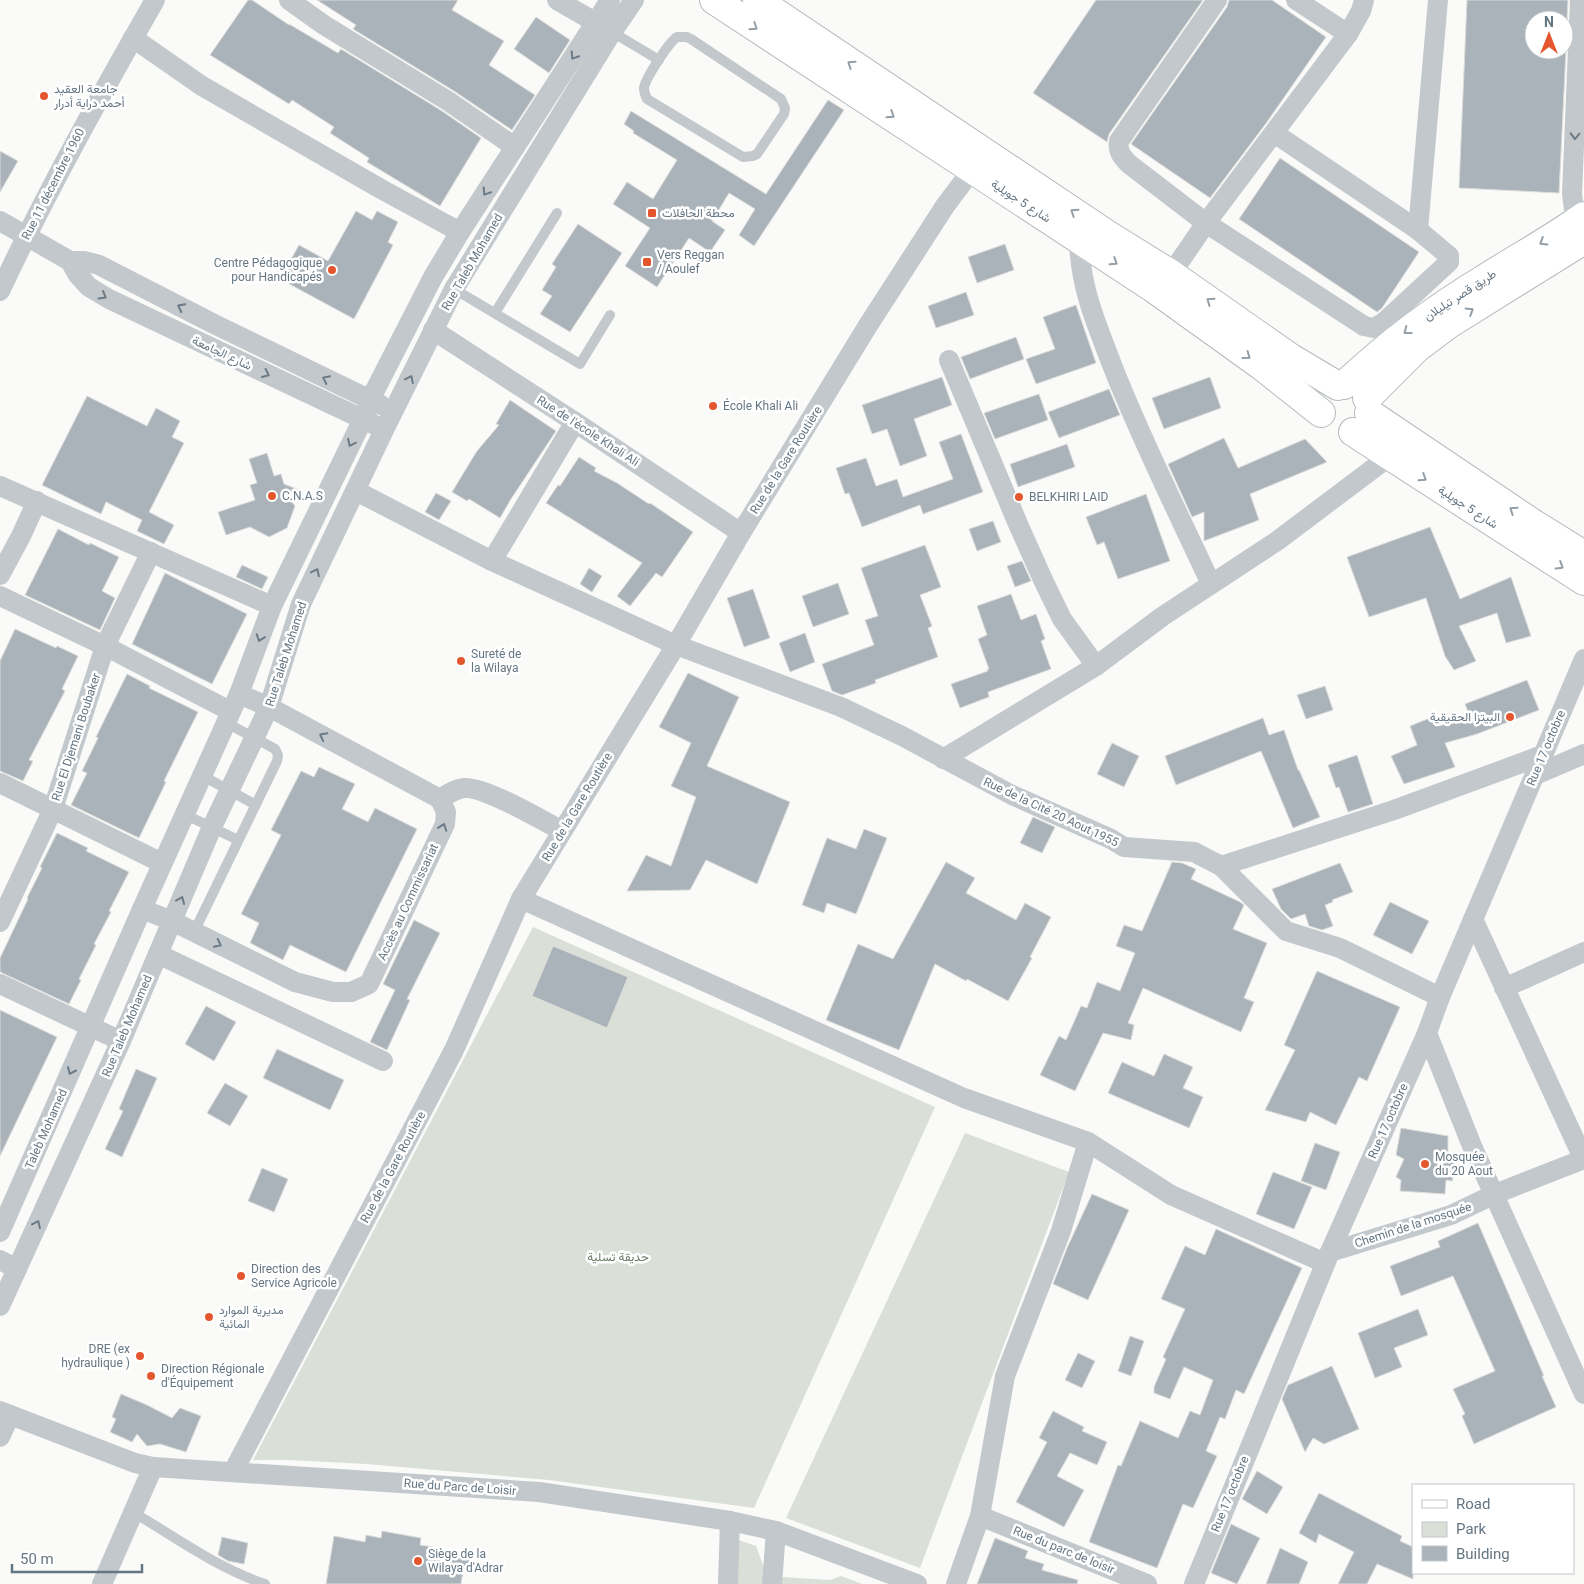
<svg xmlns="http://www.w3.org/2000/svg" width="1584" height="1584" font-family="Roboto,Vazirmatn,sans-serif">
<rect width="100%" height="100%" fill="#fafaf8"/>
<g fill="#dadfd7">
<polygon points="533,927 935,1107 754,1508 549,1480 367,1464 289,1460 253,1460"/>
<polygon points="965,1133 1069,1172 920,1568 786,1518"/>
<polygon points="736,1539 756,1546 767,1576 830,1580 841,1576 862,1584 734,1584"/>
</g>
<g fill="#aab3b9" stroke="#dcdcda">
<polygon points="248,0 252,0 289,25 289,24 338,53 341,49 442,111 481,138 440,206 367,162 369,158 330,133 334,127 292,100 289,104 210,55"/>
<polygon points="317,0 458,0 452,10 504,41 489,65 535,95 512,130 454,91 353,29 356,25"/>
<polygon points="1096,0 1203,0 1109,134 1107,142 1033,93"/>
<polygon points="1229,0 1272,0 1326,37 1267,122 1210,198 1131,144 1227,7"/>
<polygon points="1467,0 1568,0 1567,20 1534,20 1534,50 1566,50 1559,193 1459,188"/>
<polygon points="536,17 570,40 549,73 514,49"/>
<polygon points="828,100 844,110 754,246 739,235 755,209 729,193 712,221 725,230 710,252 689,238 657,287 625,266 650,228 613,204 627,182 653,199 677,160 633,133 634,131 624,124 631,111 766,194"/>
<polygon points="0,151 18,161 0,192"/>
<polygon points="1280,158 1419,252 1382,308 1377,312 1239,219"/>
<polygon points="356,211 372,220 377,211 398,222 388,242 393,245 354,319 280,279 299,245 328,261"/>
<polygon points="578,224 622,253 570,332 540,314 552,296 542,290 556,267 552,264"/>
<polygon points="1005,244 1014,270 977,283 968,257"/>
<polygon points="966,292 974,315 936,328 928,306"/>
<polygon points="1076,305 1096,363 1036,384 1026,359 1055,349 1043,317"/>
<polygon points="1016,337 1024,359 970,379 961,357"/>
<polygon points="942,377 952,405 914,419 927,456 900,466 887,429 872,434 862,405"/>
<polygon points="1210,377 1221,408 1164,429 1152,398"/>
<polygon points="1109,389 1120,415 1059,438 1048,412"/>
<polygon points="1039,394 1048,420 995,439 984,413"/>
<polygon points="87,396 147,426 156,408 180,421 172,437 184,443 149,512 174,525 164,544 137,531 142,520 106,502 101,514 42,485"/>
<polygon points="510,400 556,431 511,499 500,518 469,499 467,501 452,492 477,451 499,425 496,424"/>
<polygon points="961,434 983,492 923,514 920,505 862,527 849,493 845,494 836,468 866,458 876,486 897,479 903,497 953,479 939,442"/>
<polygon points="1224,438 1238,468 1305,439 1327,462 1250,494 1259,520 1204,541 1204,512 1192,517 1168,464"/>
<polygon points="1067,444 1075,467 1018,487 1010,464"/>
<polygon points="267,453 274,476 281,474 284,484 302,491 288,497 295,506 287,528 269,537 250,527 226,535 218,512 255,500 250,485 257,483 249,459"/>
<polygon points="579,457 596,468 594,471 617,483 649,504 650,503 693,532 662,577 656,573 630,606 617,596 642,563 546,503 558,485 560,486"/>
<polygon points="436,493 451,501 439,520 425,512"/>
<polygon points="1146,494 1170,561 1118,579 1104,542 1097,545 1086,517"/>
<polygon points="993,521 1001,542 977,551 969,529"/>
<polygon points="1430,527 1460,599 1511,577 1531,636 1506,643 1497,613 1459,626 1476,661 1454,670 1445,656 1426,598 1369,617 1347,557"/>
<polygon points="58,529 89,545 90,543 119,557 102,591 115,598 100,630 25,595"/>
<polygon points="925,545 941,587 920,595 932,626 928,628 938,657 875,680 876,683 842,695 832,691 822,664 874,645 865,620 878,616 861,568"/>
<polygon points="1022,561 1031,581 1015,587 1007,566"/>
<polygon points="242,565 268,577 262,589 236,577"/>
<polygon points="589,568 602,576 592,592 580,584"/>
<polygon points="165,573 247,614 212,684 132,644"/>
<polygon points="838,583 849,614 813,627 802,596"/>
<polygon points="753,589 770,638 744,647 727,598"/>
<polygon points="1011,594 1021,620 1036,614 1045,639 1041,641 1051,669 988,692 989,697 960,708 951,684 988,671 987,669 989,669 978,639 987,635 977,606"/>
<polygon points="15,629 56,648 57,646 78,656 62,689 65,691 29,760 33,761 23,781 0,771 0,661"/>
<polygon points="805,633 815,662 790,672 779,643"/>
<polygon points="688,673 739,697 707,766 790,802 757,884 706,860 690,890 627,891 646,855 671,866 696,797 671,786 691,743 659,727"/>
<polygon points="127,674 150,686 149,688 198,712 164,781 166,782 139,838 71,805 87,773 82,771 98,738 96,737"/>
<polygon points="1527,680 1539,710 1477,734 1445,743 1455,767 1404,784 1391,756 1417,745 1410,726 1435,716 1439,726 1470,717 1465,704"/>
<polygon points="1325,686 1333,710 1306,719 1297,695"/>
<polygon points="1263,718 1269,735 1284,730 1298,770 1299,770 1320,817 1293,828 1261,751 1176,785 1165,756"/>
<polygon points="1112,743 1139,756 1124,787 1097,774"/>
<polygon points="1357,755 1373,804 1348,812 1339,787 1336,788 1328,765"/>
<polygon points="319,767 355,784 342,809 368,822 375,808 417,829 346,972 290,945 283,960 250,943 259,923 241,914 281,835 271,830 301,771 314,777"/>
<polygon points="1033,817 1055,827 1042,853 1020,843"/>
<polygon points="864,829 887,838 856,914 827,903 824,913 802,905 827,838 856,849"/>
<polygon points="57,833 88,848 86,851 129,872 109,911 111,912 94,944 96,945 79,979 81,980 69,1004 0,972 0,958 28,899 27,898 42,868 40,867"/>
<polygon points="946,862 975,878 966,893 1016,920 1025,903 1051,917 1030,957 1032,958 1008,1001 967,979 966,981 935,964 899,1050 826,1020 858,944 893,959"/>
<polygon points="1172,862 1182,863 1196,869 1191,879 1240,902 1244,905 1233,929 1267,943 1244,998 1254,1002 1241,1032 1143,988 1128,1023 1134,1025 1131,1040 1103,1033 1075,1091 1040,1075 1059,1036 1066,1040 1081,1006 1087,1008 1097,982 1120,991 1135,953 1116,946 1124,925 1142,931"/>
<polygon points="1340,863 1353,892 1332,900 1333,902 1325,905 1333,926 1322,930 1309,926 1305,914 1291,919 1281,909 1272,889"/>
<polygon points="1390,902 1429,921 1412,954 1373,935"/>
<polygon points="414,920 440,933 407,999 410,1000 387,1050 370,1042 395,990 383,984"/>
<polygon points="553,946 628,977 607,1028 532,996"/>
<polygon points="1317,971 1400,1007 1367,1081 1359,1077 1336,1125 1310,1112 1306,1122 1265,1110 1295,1050 1284,1045"/>
<polygon points="206,1006 236,1022 214,1061 185,1044"/>
<polygon points="0,1010 57,1037 0,1156"/>
<polygon points="277,1049 344,1080 330,1110 263,1078"/>
<polygon points="1164,1054 1193,1067 1183,1088 1203,1097 1189,1128 1108,1093 1122,1062 1154,1076"/>
<polygon points="136,1069 157,1078 122,1157 105,1149 123,1111 119,1109"/>
<polygon points="225,1083 248,1096 230,1126 207,1113"/>
<polygon points="1401,1128 1448,1136 1448,1157 1454,1156 1455,1171 1452,1181 1446,1180 1445,1194 1400,1191 1401,1180 1396,1177 1404,1159 1396,1155"/>
<polygon points="1315,1143 1340,1152 1326,1190 1301,1181"/>
<polygon points="262,1168 288,1179 274,1212 248,1201"/>
<polygon points="1273,1172 1312,1187 1294,1229 1256,1214"/>
<polygon points="1092,1194 1129,1210 1088,1300 1053,1284 1067,1248"/>
<polygon points="1478,1223 1544,1376 1542,1376 1556,1407 1474,1444 1462,1416 1465,1414 1453,1389 1495,1371 1453,1276 1401,1296 1390,1266 1440,1247 1438,1241"/>
<polygon points="1216,1229 1302,1268 1244,1394 1236,1390 1225,1419 1220,1417 1206,1451 1217,1456 1193,1508 1183,1504 1157,1568 1089,1542 1118,1465 1121,1466 1140,1421 1178,1438 1190,1411 1200,1415 1213,1380 1184,1367 1170,1399 1154,1393 1154,1387 1166,1359 1163,1357 1185,1309 1161,1299 1185,1246 1205,1255"/>
<polygon points="1418,1309 1428,1335 1394,1348 1402,1367 1375,1378 1358,1333"/>
<polygon points="1130,1336 1144,1341 1131,1376 1118,1371"/>
<polygon points="1078,1353 1095,1361 1082,1388 1065,1380"/>
<polygon points="1332,1366 1359,1429 1324,1444 1313,1438 1305,1452 1282,1399 1288,1385"/>
<polygon points="121,1394 147,1405 172,1418 180,1408 201,1416 186,1452 160,1444 147,1446 137,1434 132,1442 110,1432 116,1419 112,1417"/>
<polygon points="1053,1411 1084,1427 1082,1431 1107,1442 1097,1465 1070,1453 1057,1476 1084,1490 1064,1527 1016,1502 1047,1442 1039,1438"/>
<polygon points="1257,1471 1283,1487 1267,1514 1242,1499"/>
<polygon points="1319,1493 1402,1536 1400,1541 1413,1547 1413,1579 1377,1564 1367,1584 1338,1584 1354,1552 1319,1534 1316,1543 1299,1533"/>
<polygon points="1231,1524 1260,1538 1237,1584 1211,1573"/>
<polygon points="382,1531 421,1538 420,1545 433,1547 432,1553 471,1559 469,1572 463,1571 461,1584 326,1584 334,1536 365,1542 366,1535 381,1538"/>
<polygon points="222,1537 248,1543 244,1564 228,1561 218,1555"/>
<polygon points="995,1538 1028,1551 1025,1558 1044,1564 1042,1570 1078,1580 1077,1584 977,1584"/>
<polygon points="1280,1548 1308,1562 1299,1584 1266,1584"/>
</g>
<g fill="none" stroke-linecap="round" stroke-linejoin="round">
<defs>
<g id="secondary">
<path d="M1344,385C1387,345 1434,309 1484,279C1517,258 1552,239 1584,216"/>
<polyline points="1367,398 1417,348 1449,324 1584,240"/>
</g>
<g id="primary">
<polyline points="714,0 1153,288 1263,367 1321,413"/>
<polyline points="757,0 1108,235 1171,274 1291,358 1338,386"/>
<polyline points="1369,413 1534,524 1584,555"/>
<polyline points="1353,432 1584,581"/>
</g>
</defs>
<use href="#secondary" stroke="#b3babf" stroke-width="30"/>
<use href="#primary" stroke="#b5babe" stroke-width="30"/>
<g stroke="#c3c8cc" stroke-width="10">
<polyline points="612,32 659,60"/>
<path d="M677,37H687L691,39L781,99L785,108L784,114L757,154L753,156L743,157L647,99C645,95 644,92 644,88C645,79 669,42 677,37Z"/>
<polyline points="454,289 580,364 610,315"/>
<polyline points="495,313 557,213"/>
<polyline points="203,776 256,805"/>
<polyline points="184,814 238,840"/>
<polyline points="194,932 277,761 278,755 275,749 225,722"/>
<path d="M135,1509L141,1517C181,1541 220,1569 265,1584"/>
</g>
<g stroke="#c3c8cc" stroke-width="20">
<polyline points="289,0 324,25 448,101 515,147"/>
<polyline points="557,0 607,29"/>
<path d="M1217,0L1119,141C1117,151 1122,157 1129,164L1206,223L1364,326L1374,328L1384,322L1449,262V256L1418,230L1274,133"/>
<polyline points="1296,0 1348,34"/>
<polyline points="133,38 202,86 381,189 460,232"/>
<polyline points="0,221 70,261 78,275 89,287 109,299 375,425"/>
<polyline points="1418,230 1438,0"/>
<polyline points="1577,233 1572,194 1580,0"/>
<path d="M1079,239C1080,289 1097,325 1114,370C1143,443 1178,513 1211,584"/>
<polyline points="70,261 84,261 99,265 214,324 381,405"/>
<polyline points="1171,274 1206,223 1348,34 1361,11 1364,0"/>
<path d="M0,291C47,191 100,96 155,0"/>
<polyline points="433,330 575,422 741,533"/>
<polyline points="949,360 1018,524 1044,582 1062,619 1096,666"/>
<polyline points="0,486 272,606"/>
<polyline points="356,491 492,561 676,645 841,707 902,736 1012,795 1111,839 1124,847 1194,852 1221,866 1286,931 1340,948 1440,997"/>
<polyline points="492,561 575,422"/>
<polyline points="0,575 21,536 37,501"/>
<polyline points="0,596 105,646 230,711"/>
<polyline points="943,759 1096,666 1163,616 1277,541 1390,456"/>
<polyline points="1535,775 1584,754"/>
<polyline points="0,783 162,863"/>
<path d="M440,799C448,794 455,789 464,788C484,786 542,820 562,831"/>
<polyline points="1221,866 1394,810 1543,755"/>
<polyline points="521,899 964,1098 1088,1142 1171,1195 1325,1263"/>
<polyline points="142,909 172,921 295,982 333,992 351,992 369,984 445,824 446,812 440,799 269,707 239,694"/>
<polyline points="1473,919 1584,1160"/>
<polyline points="0,922 53,809 105,646 151,552"/>
<polyline points="158,954 383,1061"/>
<polyline points="0,984 121,1041"/>
<polyline points="1504,988 1584,952"/>
<polyline points="1427,1033 1472,1146 1584,1394"/>
<polyline points="0,1232 142,909 239,694 272,606 363,419 370,400 433,277 460,232 610,0"/>
<polyline points="1330,1252 1451,1215 1495,1194 1584,1159"/>
<polyline points="0,1260 17,1269"/>
<polyline points="0,1306 121,1041 212,827 269,707 301,604 384,430 454,289 612,32 634,0"/>
<polyline points="0,1411 135,1463 153,1467 539,1492 730,1521 776,1531 917,1584"/>
<polyline points="0,1437 10,1415"/>
<polyline points="233,1472 454,1050 521,899 676,645 741,533 867,327 945,206 972,170"/>
<polyline points="980,1516 1147,1584"/>
<polyline points="102,1584 153,1467"/>
<polyline points="728,1584 730,1521"/>
<polyline points="772,1584 776,1531"/>
<polyline points="956,1584 980,1516 1005,1376 1061,1231 1088,1142"/>
<polyline points="1194,1584 1330,1252 1427,1033 1440,997 1584,659"/>
</g>
<use href="#secondary" stroke="#fff" stroke-width="28"/>
<use href="#primary" stroke="#fff" stroke-width="28"/>
</g>
<defs><path id="oneway-chevron" d="M-2-3.5L2.5 0L-2 3.5" fill="none" stroke-width="1.6" stroke-linecap="round" stroke-linejoin="round" transform="scale(1.25)"/></defs>
<g stroke="#939fa8">
<use href="#oneway-chevron" transform="translate(754 27) rotate(34)"/>
<use href="#oneway-chevron" transform="translate(851 64) rotate(-146)"/>
<use href="#oneway-chevron" transform="translate(891 115) rotate(34)"/>
<use href="#oneway-chevron" transform="translate(1074 212) rotate(-146)"/>
<use href="#oneway-chevron" transform="translate(1543 242) rotate(148)"/>
<use href="#oneway-chevron" transform="translate(1114 262) rotate(33)"/>
<use href="#oneway-chevron" transform="translate(1210 301) rotate(-145)"/>
<use href="#oneway-chevron" transform="translate(1470 311) rotate(-32)"/>
<use href="#oneway-chevron" transform="translate(1407 331) rotate(143)"/>
<use href="#oneway-chevron" transform="translate(1247 356) rotate(36)"/>
<use href="#oneway-chevron" transform="translate(1423 478) rotate(33)"/>
<use href="#oneway-chevron" transform="translate(1513 510) rotate(-146)"/>
<use href="#oneway-chevron" transform="translate(1560 566) rotate(32)"/>
</g>
<g stroke="#6a7a87">
<use href="#oneway-chevron" transform="translate(574 56) rotate(123)"/>
<use href="#oneway-chevron" transform="translate(1575 136) rotate(92)"/>
<use href="#oneway-chevron" transform="translate(486 192) rotate(123)"/>
<use href="#oneway-chevron" transform="translate(103 296) rotate(30)"/>
<use href="#oneway-chevron" transform="translate(181 307) rotate(-153)"/>
<use href="#oneway-chevron" transform="translate(266 374) rotate(25)"/>
<use href="#oneway-chevron" transform="translate(326 379) rotate(-154)"/>
<use href="#oneway-chevron" transform="translate(410 379) rotate(-64)"/>
<use href="#oneway-chevron" transform="translate(351 443) rotate(116)"/>
<use href="#oneway-chevron" transform="translate(316 572) rotate(-64)"/>
<use href="#oneway-chevron" transform="translate(260 638) rotate(110)"/>
<use href="#oneway-chevron" transform="translate(323 736) rotate(-152)"/>
<use href="#oneway-chevron" transform="translate(443 827) rotate(-71)"/>
<use href="#oneway-chevron" transform="translate(181 900) rotate(-67)"/>
<use href="#oneway-chevron" transform="translate(218 944) rotate(26)"/>
<use href="#oneway-chevron" transform="translate(71 1071) rotate(114)"/>
<use href="#oneway-chevron" transform="translate(37 1224) rotate(-65)"/>
</g>
<g fill="#e4572e" stroke="#fff" stroke-width="2">
<circle cx="44" cy="96" r="5"/>
<rect x="647" y="208" width="10" height="10" rx="2.5"/>
<rect x="642" y="257" width="10" height="10" rx="2.5"/>
<circle cx="332" cy="270" r="5"/>
<circle cx="713" cy="406" r="5"/>
<circle cx="272" cy="496" r="5"/>
<circle cx="1019" cy="497" r="5"/>
<circle cx="461" cy="661" r="5"/>
<circle cx="1510" cy="717" r="5"/>
<circle cx="1425" cy="1164" r="5"/>
<circle cx="241" cy="1276" r="5"/>
<circle cx="209" cy="1317" r="5"/>
<circle cx="140" cy="1356" r="5"/>
<circle cx="151" cy="1376" r="5"/>
<circle cx="418" cy="1561" r="5"/>
</g>
<g text-anchor="middle" stroke-width="5" stroke-linejoin="round" paint-order="stroke">
<g font-size="12" fill="#657683" stroke="#fff" text-anchor="start">
<text x="54" y="93">جامعة العقيد<tspan x="54" dy="14">أحمد دراية أدرار</tspan></text>
<text x="662" y="217">محطة الحافلات</text>
<text x="657" y="259">Vers Reggan<tspan x="657" dy="14">/ Aoulef</tspan></text>
<text x="322" y="267" text-anchor="end">Centre Pédagogique<tspan x="322" dy="14">pour Handicapés</tspan></text>
<text x="723" y="410">École Khali Ali</text>
<text x="282" y="500">C.N.A.S</text>
<text x="1029" y="501">BELKHIRI LAID</text>
<text x="471" y="658">Sureté de<tspan x="471" dy="14">la Wilaya</tspan></text>
<text x="1500" y="721" text-anchor="end">البيتزا الحقيقية</text>
<text x="1435" y="1161">Mosquée<tspan x="1435" dy="14">du 20 Aout</tspan></text>
<text x="251" y="1273">Direction des<tspan x="251" dy="14">Service Agricole</tspan></text>
<text x="219" y="1314">مديرية الموارد<tspan x="219" dy="14">المائية</tspan></text>
<text x="130" y="1353" text-anchor="end">DRE (ex<tspan x="130" dy="14">hydraulique )</tspan></text>
<text x="161" y="1373">Direction Régionale<tspan x="161" dy="14">d'Équipement</tspan></text>
<text x="428" y="1558">Siège de la<tspan x="428" dy="14">Wilaya d'Adrar</tspan></text>
</g>
<g font-size="12" fill="#657683" stroke="#fff">
<text transform="translate(53 184) rotate(-63)" y="4">Rue 11 décembre 1960</text>
<text transform="translate(1021 201) rotate(33)" y="4">شارع 5 جويلية</text>
<text transform="translate(472 262) rotate(-60)" y="4">Rue Taleb Mohamed</text>
<text transform="translate(1460 295) rotate(-33)" y="4">طريق قصر تيليلان</text>
<text transform="translate(222 353) rotate(25)" y="4">شارع الجامعة</text>
<text transform="translate(588 431) rotate(33)" y="4">Rue de l'école Khali Ali</text>
<text transform="translate(786 460) rotate(-58)" y="4">Rue de la Gare Routière</text>
<text transform="translate(1468 507) rotate(33)" y="4">شارع 5 جويلية</text>
<text transform="translate(286 654) rotate(-72)" y="4">Rue Taleb Mohamed</text>
<text transform="translate(76 737) rotate(-72)" y="4">Rue El Djemani Boubaker</text>
<text transform="translate(1546 748) rotate(-67)" y="4">Rue 17 octobre</text>
<text transform="translate(577 807) rotate(-59)" y="4">Rue de la Gare Routière</text>
<text transform="translate(1051 812) rotate(25)" y="4">Rue de la Cité 20 Aout 1955</text>
<text transform="translate(408 902) rotate(-65)" y="4">Accès au Commissariat</text>
<text transform="translate(127 1026) rotate(-67)" y="4">Rue Taleb Mohamed</text>
<text transform="translate(1388 1121) rotate(-66)" y="4">Rue 17 octobre</text>
<text transform="translate(46 1129) rotate(-66)" y="4">Taleb Mohamed</text>
<text transform="translate(393 1167) rotate(-62)" y="4">Rue de la Gare Routière</text>
<text transform="translate(1413 1225) rotate(-18)" y="4">Chemin de la mosquée</text>
<text transform="translate(460 1487) rotate(4)" y="4">Rue du Parc de Loisir</text>
<text transform="translate(1230 1494) rotate(-68)" y="4">Rue 17 octobre</text>
<text transform="translate(1064 1550) rotate(22)" y="4">Rue du parc de loisir</text>
</g>
<g font-size="12" fill="#687a64" stroke="#fff">
<text x="618" y="1261">حديقة تسلية</text>
</g>
</g>
<rect x="1412" y="1484" width="162" height="90" fill="#ffffff" stroke="#c1c8cd"/>
<rect x="1422" y="1500" width="25" height="8" fill="#ffffff" stroke="#c1c8cd"/>
<text x="1456" y="1509" font-size="15" fill="#657683">Road</text>
<rect x="1422" y="1522" width="25" height="15" fill="#dadfd7" stroke="#c1c8cd"/>
<text x="1456" y="1534" font-size="15" fill="#657683">Park</text>
<rect x="1422" y="1546" width="25" height="15" fill="#aab3b9" stroke="#c1c8cd"/>
<text x="1456" y="1559" font-size="15" fill="#657683">Building</text>
<g transform="translate(1549 35)"><circle r="24" fill="#ffffff" stroke="#c1c8cd"/>
<path d="M0-4L9 19L0 12L-9 19Z" fill="#e4572e"/>
<text y="-8" font-size="14" font-weight="bold" text-anchor="middle" fill="#657683">N</text>
</g>
<path d="M12 1564v8h130v-8" fill="none" stroke="#657683" stroke-width="2.5"/>
<text x="20" y="1564" font-size="15" fill="#657683" stroke="#ffffff" stroke-width="4" paint-order="stroke">50 m</text>
</svg>
